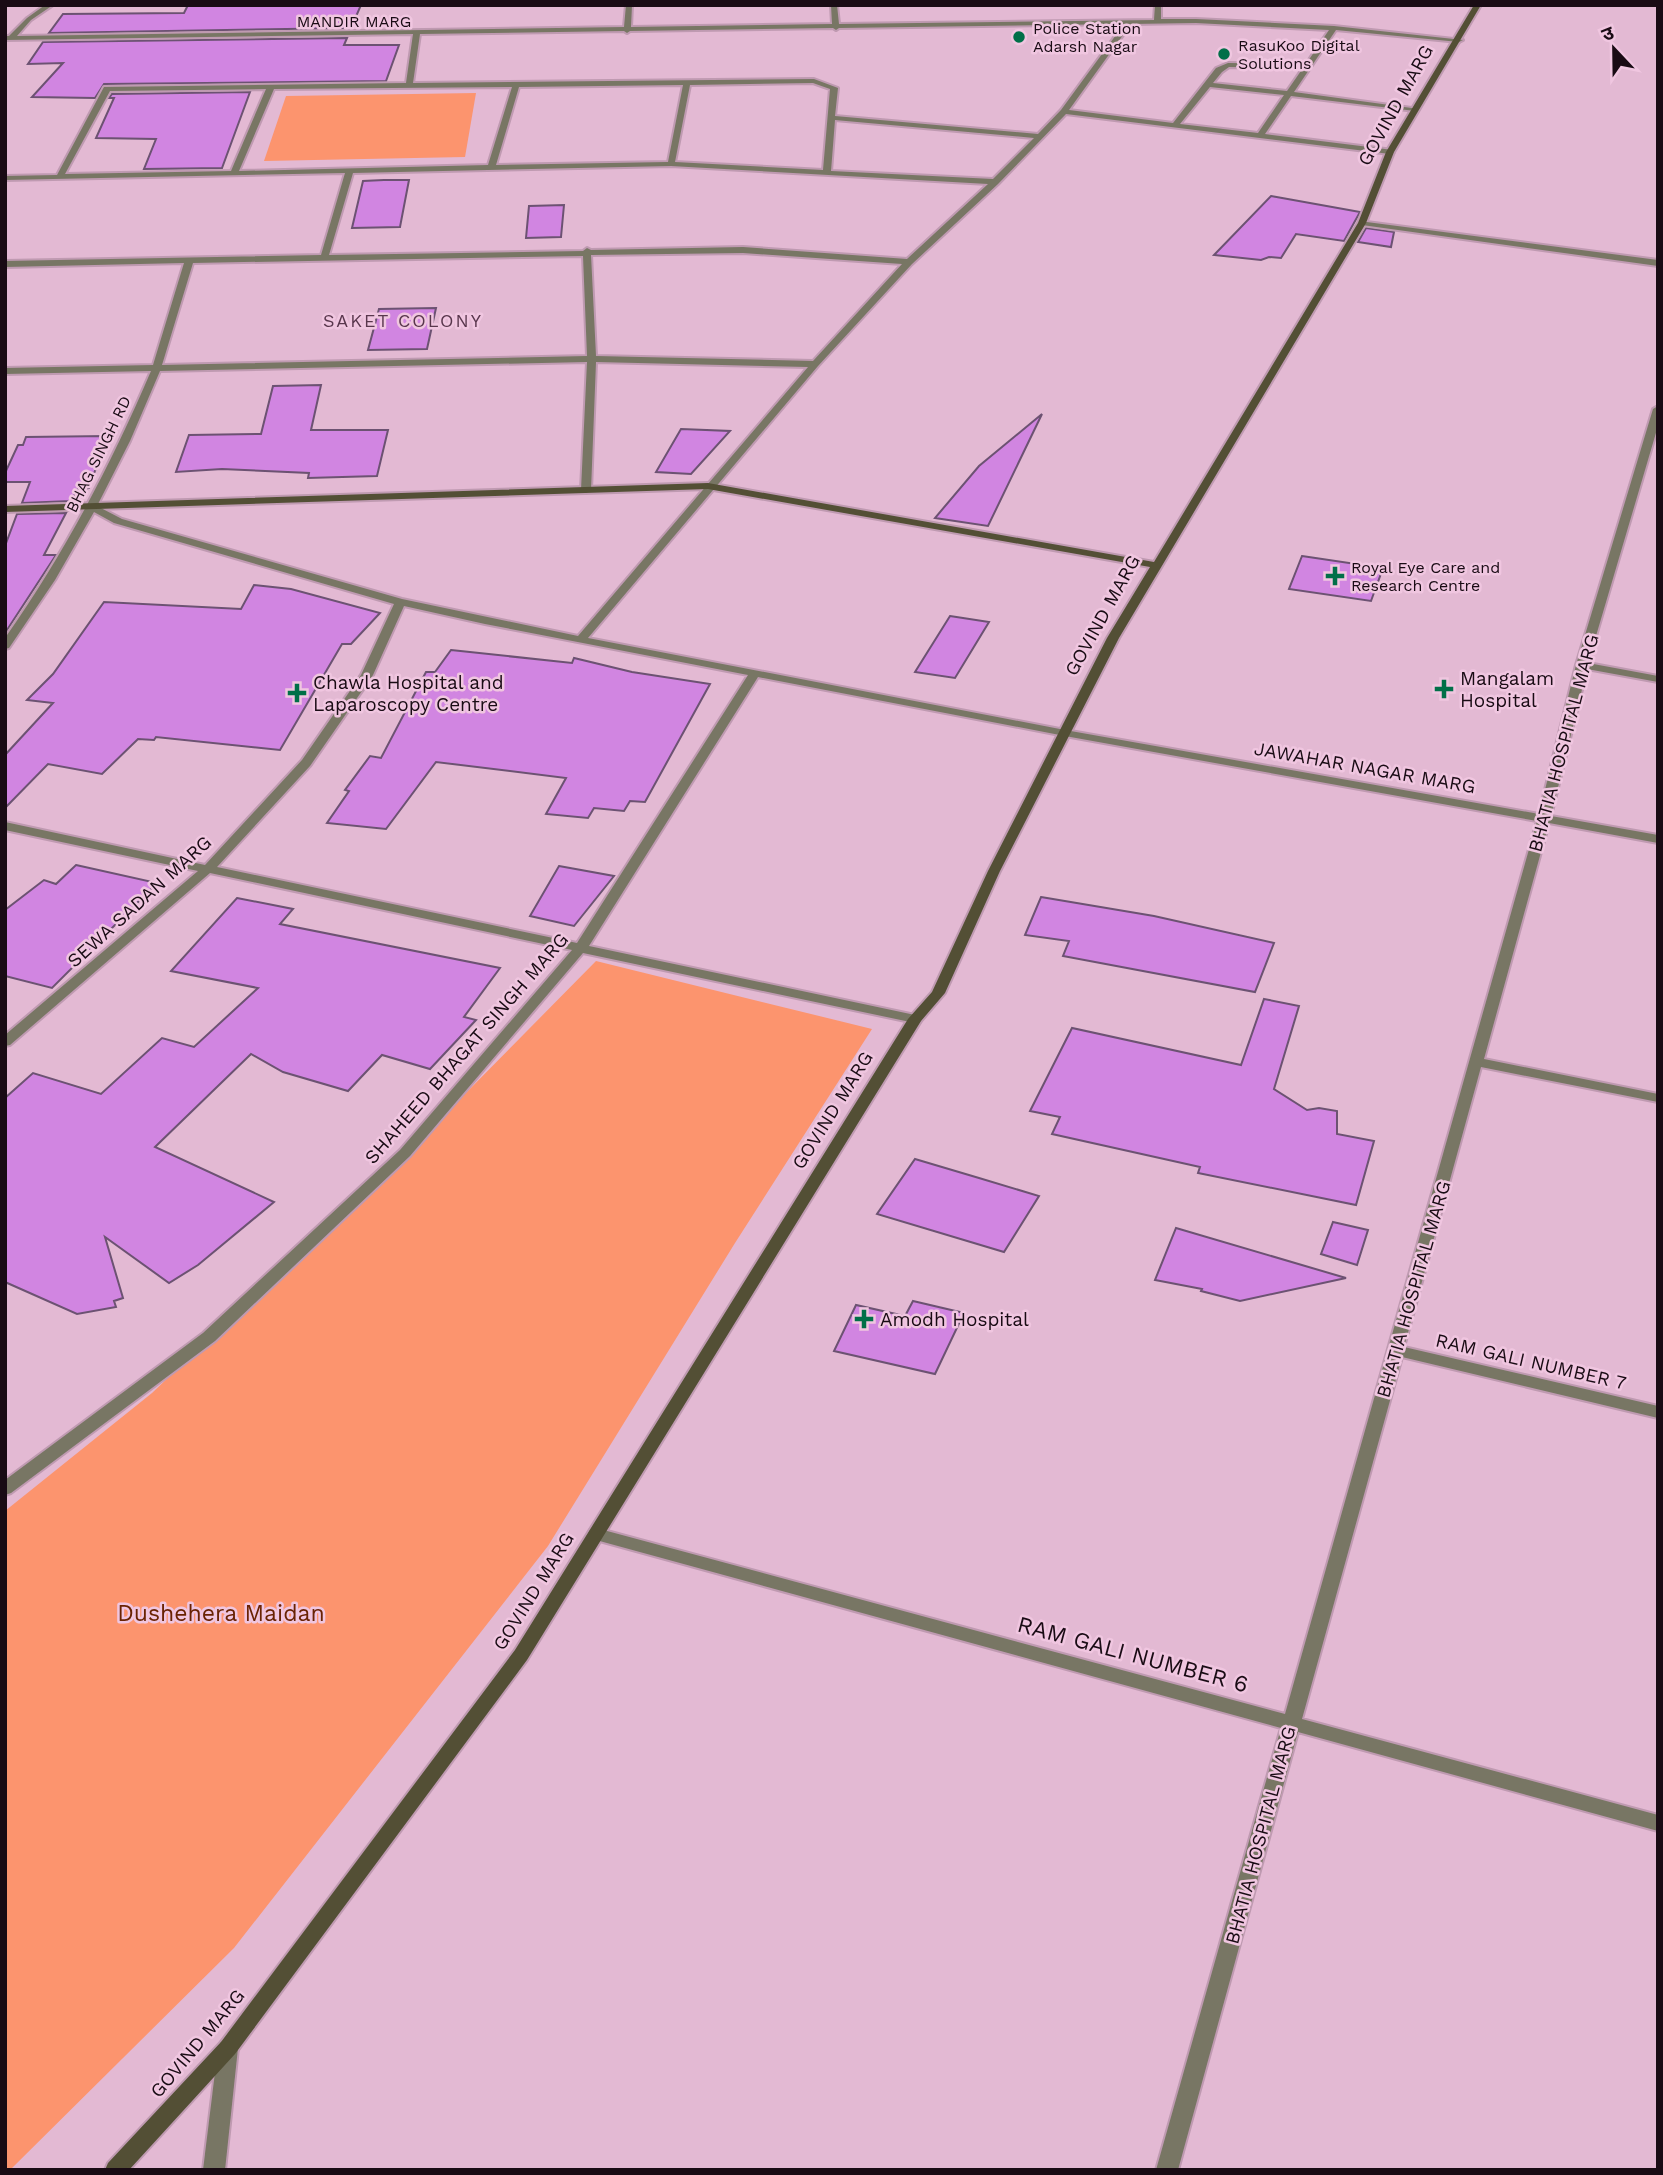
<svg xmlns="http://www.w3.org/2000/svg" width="1663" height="2175" font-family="'Work Sans','Noto Sans Devanagari',sans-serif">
<rect width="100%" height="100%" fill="#e3b9d3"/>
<g fill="#fc946e">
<polygon points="476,93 465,157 264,161 286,96"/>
<polygon points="596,961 872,1029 735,1243 548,1546 234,1948 10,2170 5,2170 5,1511 152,1393 454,1105"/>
</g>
<g fill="#d185e1" stroke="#6c5272" stroke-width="2">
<polygon points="188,5 361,5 351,28 49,33 63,14 184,13"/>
<polygon points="347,38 344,45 399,45 386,81 104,84 95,98 32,97 63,63 28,64 43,42"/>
<polygon points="250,92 222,168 144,169 156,139 96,138 114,98 109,98 112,94"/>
<polygon points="384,180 409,180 400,227 352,228 363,181"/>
<polygon points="1271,196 1360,212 1344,241 1296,234 1281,258 1269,257 1261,260 1214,255"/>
<polygon points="564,205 561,237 526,238 529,206"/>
<polygon points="1366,228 1394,232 1391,247 1358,242"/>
<polygon points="436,308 427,349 368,350 379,309"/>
<polygon points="321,385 311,430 388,430 377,476 308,478 309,473 222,469 176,472 189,435 261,434 273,386"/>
<polygon points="1042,414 988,526 935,518 979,466"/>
<polygon points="681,429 730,431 691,474 656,472"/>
<polygon points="107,436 89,488 78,489 71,501 22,503 30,482 5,482 5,473 18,445 23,445 26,437"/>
<polygon points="66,513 44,555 56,555 5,633 5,546 17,514"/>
<polygon points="1302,556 1383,568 1371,601 1289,589"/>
<polygon points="254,585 291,589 380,613 351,644 342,644 280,750 156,737 154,740 138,739 102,774 48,764 5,808 5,755 53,703 27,700 53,674 104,602 241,609"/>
<polygon points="950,616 989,622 955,678 915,672"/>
<polygon points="451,650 572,663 574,658 632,672 710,684 645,802 630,801 624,811 594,808 588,818 546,814 566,778 436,762 386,829 327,823 349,791 345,790 370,756 381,758 426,672 435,672"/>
<polygon points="76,865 157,883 52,988 5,976 5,910 44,880 56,884"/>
<polygon points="559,866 614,876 574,926 530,916"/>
<polygon points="1041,897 1154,916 1274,943 1255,992 1063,956 1069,941 1025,935"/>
<polygon points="237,898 293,909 280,924 500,968 464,1017 476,1020 430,1069 382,1055 348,1091 283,1072 251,1054 155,1147 274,1202 198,1265 169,1283 105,1237 123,1298 114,1301 116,1307 77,1314 5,1282 5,1098 33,1073 101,1094 162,1038 194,1047 258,988 171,971"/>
<polygon points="1264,999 1299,1006 1274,1089 1307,1110 1319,1108 1337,1111 1337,1134 1374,1141 1356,1205 1198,1173 1200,1167 1052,1134 1060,1117 1030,1111 1072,1028 1241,1065"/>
<polygon points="915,1159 979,1178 1039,1196 1004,1252 877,1214"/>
<polygon points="1333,1222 1368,1230 1357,1265 1321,1254"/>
<polygon points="1176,1228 1346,1278 1240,1301 1201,1291 1202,1289 1155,1280"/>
<polygon points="913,1301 964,1313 935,1374 834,1351 856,1305 905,1316"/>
</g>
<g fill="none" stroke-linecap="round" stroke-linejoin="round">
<defs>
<g id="street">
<path d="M45,5H53L31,20L17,36L624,27L626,5H632L631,27L832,24L831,5H837L839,24L1154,20L1155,5H1161V19H1196L1334,26L1463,40L1459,42L1336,30L1294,92L1419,109L1415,111L1291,96L1265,134L1393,150L1394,152L1390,154L1066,114L998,184L912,264L818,366L588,638L1065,730L1539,814L1576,665L1653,409L1658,406V426L1588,663L1658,676V682L1587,669L1551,816L1658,835V843L1549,823L1484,1059L1658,1094V1102L1481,1067L1404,1347L1658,1406V1418L1402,1357L1302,1719L1658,1815V1831L1298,1732L1178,2170H1156L1281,1728L596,1540L590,1538L588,1534L590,1530L596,1528L1285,1714L1537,821L1065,736L758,677L589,946L915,1015L922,1019L920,1022L915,1023L583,953L410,1156L215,1341L11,1493L5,1495V1480L203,1333L400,1150L572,950L210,873L10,1045L5,1046V1035L198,871L5,830V822L205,865L302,760L361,675L394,604L114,523L94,512L55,580L9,648L5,649V638C64,554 111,465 151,371L5,374V368L153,365L184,263L5,267V261L321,255L345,173L5,180V176L57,175L104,87L406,83L413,34L5,40V36H9L27,18ZM1196,23L1329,30L1306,64L1228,63L1216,68L1173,123L1069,110L1131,24ZM1124,24L1061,110L1038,134L835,116L838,88L814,79L413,83L420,34L624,31L627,33L630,31L833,28L836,30L839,28ZM1229,67L1303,68L1287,91L1213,83L1222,72ZM813,83L830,89L823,170L675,162L690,85ZM683,85L668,162L496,165L519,87ZM512,87L488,165L239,171L274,89ZM1210,87L1284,95L1258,133L1180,124ZM266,89L231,171L65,174L110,91ZM835,120L1034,138L993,179L831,171ZM671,166L988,184L907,259L743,247L591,250L587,248L583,251L329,255L353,173ZM743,253L902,264L813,361L596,356L591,255ZM583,256L587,356L162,365L193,263ZM587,362L581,490L586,493L591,490L596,362L808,367L578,636L402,599L122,519L97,506L130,441L160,371ZM404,606L485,624L748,675L577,943L217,867L310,766L373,675Z"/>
<polygon points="1359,221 1658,260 1658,266 1362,225 1359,225"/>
<polygon points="228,2039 235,2042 238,2048 225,2170 203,2170 218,2048 221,2042"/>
</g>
<polygon id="secondary" points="1474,5 1481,5 1394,152 1366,223 1119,638 1000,871 945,993 921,1021 527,1660 235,2054 129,2170 105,2170 108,2163 221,2042 515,1650 908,1019 932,992 988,871 1107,638 1150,567 708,489 5,512 5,506 708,483 1154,562 1358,223 1386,152"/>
</defs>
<use href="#street" stroke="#bf9ab1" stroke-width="4"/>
<use href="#secondary" stroke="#bf9ab1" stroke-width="4"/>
<use href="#street" fill="#787664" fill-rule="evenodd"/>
<use href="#secondary" fill="#534f35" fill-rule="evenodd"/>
</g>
<g fill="#006f48" stroke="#f0c6e0" stroke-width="2.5">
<circle cx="1019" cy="37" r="7"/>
<circle cx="1224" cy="54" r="7"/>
<path d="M1331.5 565.5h7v7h7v7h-7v7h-7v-7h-7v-7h7z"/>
<path d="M1440.5 678.5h7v7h7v7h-7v7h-7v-7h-7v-7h7z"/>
<path d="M293.5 682.5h7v7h7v7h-7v7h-7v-7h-7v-7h7z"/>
<path d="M860.5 1308.5h7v7h7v7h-7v7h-7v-7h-7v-7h7z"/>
</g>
<g text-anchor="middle" stroke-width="5" stroke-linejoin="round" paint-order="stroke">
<g font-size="16" fill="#190b14" stroke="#f0c6e0">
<text x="354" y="27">MANDIR MARG</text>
<text transform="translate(98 454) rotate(-64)" y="6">BHAG SINGH RD</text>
</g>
<g font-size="16" fill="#190b14" stroke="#f0c6e0" text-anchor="start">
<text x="1033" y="34">Police Station<tspan x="1033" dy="18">Adarsh Nagar</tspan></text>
<text x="1238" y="51">RasuKoo Digital<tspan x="1238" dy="18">Solutions</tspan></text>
<text x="1351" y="573">Royal Eye Care and<tspan x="1351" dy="18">Research Centre</tspan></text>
</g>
<g font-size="18" letter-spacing="2" fill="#59374d" stroke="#f0c6e0">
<text x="403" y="327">SAKET COLONY</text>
</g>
<g font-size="19" fill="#190b14" stroke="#f0c6e0">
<text transform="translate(1395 105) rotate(-61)" y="7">GOVIND MARG</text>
<text transform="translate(1102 615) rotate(-61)" y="7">GOVIND MARG</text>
<text transform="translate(1563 743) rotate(-75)" y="7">BHATIA HOSPITAL MARG</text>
<text transform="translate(1365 767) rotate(10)" y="7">JAWAHAR NAGAR MARG</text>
<text transform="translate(139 901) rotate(-42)" y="7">SEWA SADAN MARG</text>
<text transform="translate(466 1048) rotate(-49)" y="7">SHAHEED BHAGAT SINGH MARG</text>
<text transform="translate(832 1110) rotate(-58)" y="7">GOVIND MARG</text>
<text transform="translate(1413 1289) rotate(-74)" y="7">BHATIA HOSPITAL MARG</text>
<text transform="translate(1531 1361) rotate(13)" y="7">RAM GALI NUMBER 7</text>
<text transform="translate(533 1591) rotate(-58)" y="7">GOVIND MARG</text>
<text transform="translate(1260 1835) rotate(-75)" y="7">BHATIA HOSPITAL MARG</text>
<text transform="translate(197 2043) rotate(-50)" y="7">GOVIND MARG</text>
</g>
<g font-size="19" fill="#190b14" stroke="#f0c6e0" text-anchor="start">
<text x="1460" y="685">Mangalam<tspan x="1460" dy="22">Hospital</tspan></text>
<text x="313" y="689">Chawla Hospital and<tspan x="313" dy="22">Laparoscopy Centre</tspan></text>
<text x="880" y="1326">Amodh Hospital</text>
</g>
<g font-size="23" fill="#692202" stroke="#f0c6e0">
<text x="221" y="1621">Dushehera Maidan</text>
</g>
<g font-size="23" fill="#190b14" stroke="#f0c6e0">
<text transform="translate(1133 1654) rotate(15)" y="8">RAM GALI NUMBER 6</text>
</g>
</g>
<rect width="1663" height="2175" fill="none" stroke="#190b14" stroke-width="14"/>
<g transform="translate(1614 49) rotate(338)" stroke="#f0c6e0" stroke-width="5" paint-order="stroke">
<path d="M0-5L12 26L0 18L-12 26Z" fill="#190b14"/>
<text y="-10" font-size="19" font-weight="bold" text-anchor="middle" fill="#190b14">उ</text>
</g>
</svg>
